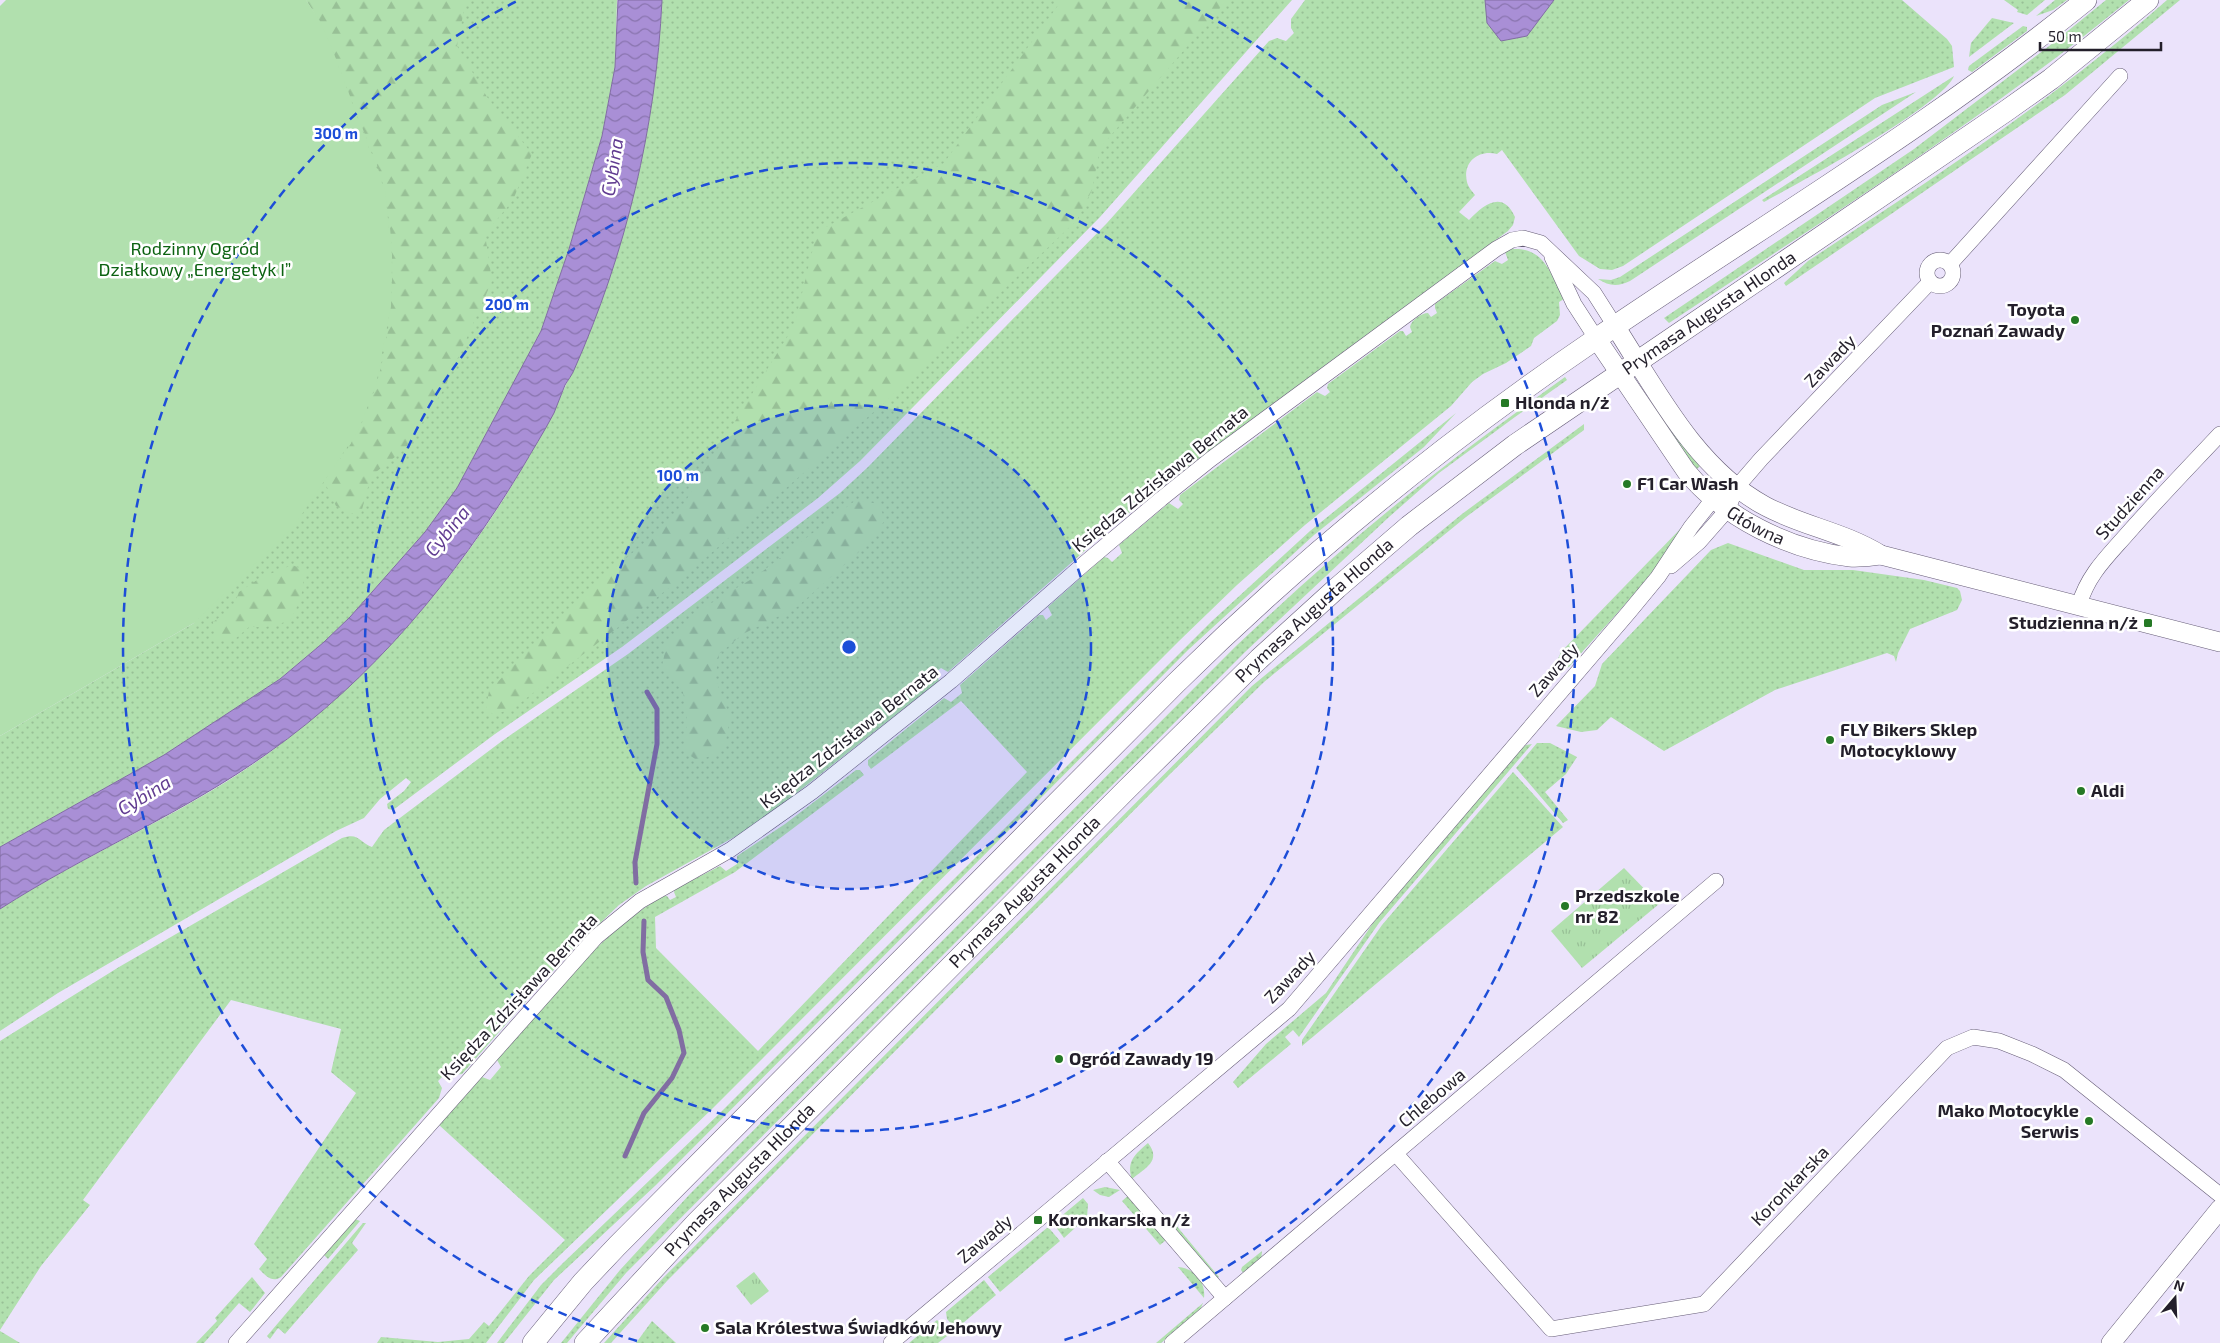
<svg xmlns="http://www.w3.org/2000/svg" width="2220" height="1343" font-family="'Exo 2',sans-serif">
<defs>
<pattern id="grass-dots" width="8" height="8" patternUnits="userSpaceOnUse" patternTransform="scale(1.25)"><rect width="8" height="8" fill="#b1e0ae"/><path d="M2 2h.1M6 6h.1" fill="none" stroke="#98c096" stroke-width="1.8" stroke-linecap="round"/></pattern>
<pattern id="forest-firs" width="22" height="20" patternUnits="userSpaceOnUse" patternTransform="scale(1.25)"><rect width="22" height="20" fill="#b1e0ae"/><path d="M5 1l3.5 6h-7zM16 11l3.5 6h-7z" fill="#98c096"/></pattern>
<pattern id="park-tufts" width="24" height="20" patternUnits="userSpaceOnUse" patternTransform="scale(1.25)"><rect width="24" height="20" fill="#b1e0ae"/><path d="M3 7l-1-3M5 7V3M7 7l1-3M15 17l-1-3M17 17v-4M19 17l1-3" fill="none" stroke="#98c096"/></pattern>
<pattern id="water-waves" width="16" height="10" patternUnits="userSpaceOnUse" patternTransform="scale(1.25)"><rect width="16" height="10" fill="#a98fd6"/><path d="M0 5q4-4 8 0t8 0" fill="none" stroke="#8974ae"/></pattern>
</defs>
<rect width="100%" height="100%" fill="#ebe3fb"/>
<g fill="url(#grass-dots)">
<polygon points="306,0 617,0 615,67 602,136 569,249 541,331 457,488 425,532 350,617 324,642 280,679 164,755 0,847 0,736 194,623 320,21"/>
<path d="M662,0H1292L1100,217L860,461L818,498L622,647L495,734L393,810L388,809L387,804L404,791L411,782L406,778L380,799L364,818L336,831L58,993L0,1031V909C88,852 188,813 273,750C507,575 648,289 662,0Z"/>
<path d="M1305,0H1902L1947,39L1952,46L1954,67L1875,98L1623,266L1612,270L1600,269L1579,256L1502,150L1497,154C1479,149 1462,162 1467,182C1468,187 1472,191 1475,195L1459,212L1469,220C1484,204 1503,190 1515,217L1513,225L1508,231L1194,462L1115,524L948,672L941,668L936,672L939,681L779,807L738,835L646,886L619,905L567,955L462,1074L452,1075L447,1072L438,1081L442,1088L439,1098L281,1277C272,1283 266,1276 259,1269L267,1259L254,1244L356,1093L331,1072L341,1029L231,1000L83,1200L90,1205L41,1266L0,1330V1041L119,967L342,838C359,832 359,842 372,847L384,830L502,741L628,654L840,493L868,467L1107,223L1269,41L1277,38L1286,41L1294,33L1291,28V19Z"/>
<polygon points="2004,0 2045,0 2027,15 2017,12 2018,10"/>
<polygon points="2055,0 2067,0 2053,10 2036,16"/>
<path d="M2106,0H2129C1984,119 1825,219 1669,323L1664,318L1914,149L2053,43Z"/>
<path d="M2167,0H2180L2065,95L1786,286L1784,283L1808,261C1931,180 2056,98 2167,0Z"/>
<polygon points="1992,18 2014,23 1969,57 1971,43"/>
<polygon points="2023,26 2027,27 2027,31 1972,72 1968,70 1969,66"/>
<path d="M1954,76C1942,106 1799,183 1764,202L1762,200Z"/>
<path d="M1916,92L1630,281C1617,287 1609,286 1598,279L1611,280L1620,277L1882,105Z"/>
<path d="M1512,249C1545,247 1551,275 1564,299L1559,302L1560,315L1557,321L1534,338L1531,346L1506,363L1483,374L1472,382L1451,406L1305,525L1237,585L1179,641L713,1108L534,1280L486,1343H377L381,1337L438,1342L469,1339L484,1322L489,1326L529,1276L565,1240L439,1125L482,1077L490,1080L501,1067L497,1060C548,1003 596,935 663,896H667L670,900L676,897L674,892L675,889L720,866L726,871L737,864V856L785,824L856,770H860L864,775L735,872L655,917L656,948L758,1051L1027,772L961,701L871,769L868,765V760L944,698L951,702L962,693L960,685L1039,615H1043L1046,620L1052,615L1048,607L1104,557L1108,558L1112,562L1122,553L1119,545L1169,503L1178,509L1183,504L1179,500L1180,495L1317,392L1325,396L1330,392L1327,388L1328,384L1400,331H1403L1406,336L1412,332L1410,327C1411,320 1422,313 1428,313L1431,317L1437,313L1435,308V304L1495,261L1502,264L1508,260L1505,252Z"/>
<path d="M1565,377L1567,380L1515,417L1439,473L1389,517L1245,652L626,1273L567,1343H561L620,1270L689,1195L1236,646C1301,585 1367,526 1437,472C1479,439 1522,408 1565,377Z"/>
<polygon points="1660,407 1701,465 1696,470 1654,411"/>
<polygon points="1456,413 1424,447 1314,535 1188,650 656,1185 554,1280 504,1343 497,1343 541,1285 563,1263 719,1114 1212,621 1310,531"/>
<polygon points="1584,424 1584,430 1466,517 1264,682 1167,777 667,1281 611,1343 604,1343 663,1278 1252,686 1462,514"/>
<path d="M1685,524C1655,576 1609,621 1569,667L1559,670L1557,661L1561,652Z"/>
<polygon points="1728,543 1804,570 1853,570 1924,580 1957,588 1960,591 1962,600 1957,610 1910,629 1898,653 1896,662 1894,656 1887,653 1775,690 1664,751 1611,717 1597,730 1581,732 1556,726 1595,686 1602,664 1711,550"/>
<polygon points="1537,743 1550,743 1577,757 1566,774 1545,792 1568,820 1563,823 1516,768"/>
<polygon points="1532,744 1379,923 1299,1037 1293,1030 1285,1037 1291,1044 1238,1088 1233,1082 1266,1044 1326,993 1373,923 1520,750 1526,745"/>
<polygon points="1513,772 1563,827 1302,1046 1302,1040 1382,925"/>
<path d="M1148,1143C1162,1161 1145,1168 1132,1179C1126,1162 1135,1154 1148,1143Z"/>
<polygon points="1105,1187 1120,1190 1109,1197 1100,1195 1093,1190"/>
<polygon points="1129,1195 1166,1240 1160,1245 1122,1201"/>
<polygon points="1083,1198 1088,1204 1087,1217 1064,1238 1053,1223"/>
<polygon points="1166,1218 1170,1218 1219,1277 1216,1279"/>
<polygon points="355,1219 360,1221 328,1259 324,1255"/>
<polygon points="363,1223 366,1223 352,1243 358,1250 285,1334 278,1328 270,1339 267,1336"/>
<polygon points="1048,1227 1060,1241 1000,1292 988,1277"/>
<polygon points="1262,1251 1261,1260 1244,1274 1241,1270 1242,1267"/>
<path d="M1178,1267C1194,1268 1206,1282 1204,1298Z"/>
<polygon points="252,1277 265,1293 250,1312 239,1303 204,1343 196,1343 217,1321 215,1318"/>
<polygon points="984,1280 996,1295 956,1329 947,1319 946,1312"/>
<polygon points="1203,1303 1200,1310 1161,1343 1156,1343"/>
<polygon points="937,1320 951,1333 938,1343 909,1343"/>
<polygon points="652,1321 676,1343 636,1343"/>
</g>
<g fill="url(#forest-firs)">
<path d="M306,0H466L457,46L487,97L532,154L513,200L485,234L492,281L444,389L405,449L371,476L360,517L336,506L324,481C335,465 349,449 358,431C393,363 400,263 384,189C379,165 363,131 354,107C340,70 328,33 306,0Z"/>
<polygon points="1062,0 1227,0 1100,148 1092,190 1077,220 884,403 687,574 515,707 494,715 486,709 489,691 577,600 677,515 794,326 817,232 944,163"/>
<polygon points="856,500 879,504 885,520 869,543 797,607 743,634 719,654 715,678 730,717 724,750 698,761 685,752 687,719 683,692 662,666 667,642 693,614 755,577"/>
<polygon points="292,565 305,570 301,598 290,621 265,627 249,627 235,639 216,639 213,622 233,608 239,592 260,578"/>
<polygon points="0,1331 20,1343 0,1343"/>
</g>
<g fill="url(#park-tufts)">
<polygon points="1624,868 1659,904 1582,968 1551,931"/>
<polygon points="754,1272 769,1291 751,1305 736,1286"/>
</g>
<polygon fill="#b1e0ae" points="6,0 306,0 320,21 331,46 385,191 392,256 391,306 376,385 358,431 294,526 194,623 0,736 0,6"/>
<g fill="url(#water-waves)" stroke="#816da2">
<path d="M618,0H662C656,127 626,253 574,370C572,375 568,380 565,385C561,394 558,404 554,413C544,432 532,451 521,470C456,578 372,680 268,753C184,813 87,853 0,909V847L164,755L280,679L324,642L350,617L425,532L457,488L541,331L569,249L602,136L615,67Z"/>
<polygon points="1485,0 1554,0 1527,36 1501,41 1487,23"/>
</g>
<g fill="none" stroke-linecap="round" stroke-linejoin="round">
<g stroke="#816da2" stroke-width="5">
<polyline points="636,883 635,862 657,744 657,709 647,692"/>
<polyline points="625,1156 644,1113 672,1078 684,1053 679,1030 666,997 648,980 643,952 644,921"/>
</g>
<defs>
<g id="minor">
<polyline points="1552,257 1574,304 1596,338"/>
<circle cx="1940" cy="273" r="13"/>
<polyline points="1950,264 2120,76"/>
<polyline points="1671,566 1699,542 1728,509 1736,488 1761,459 1930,282"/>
<path d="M2079,605C2088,574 2108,556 2128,533C2158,499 2189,467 2220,434"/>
<polyline points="1396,1154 1551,1329 1704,1304 1947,1048 1973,1037 1999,1041 2032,1054 2064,1070 2220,1195"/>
<polyline points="1107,1161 1225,1298"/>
<polyline points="236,1343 596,937 640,901 730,850 812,792 951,681 1085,563 1161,499 1211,459 1496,249 1512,240 1523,238 1541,243 1594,293 1615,326"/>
<polyline points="891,1343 1289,1009 1629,612 1658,577 1691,527 1714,498 1736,488"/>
<polyline points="1172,1343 1716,881"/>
</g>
<g id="tertiary">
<path d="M1615,326C1656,390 1696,469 1765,506C1802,526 1844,532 1881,555L2220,642"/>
<path id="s1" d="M1596,338L1686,471C1724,518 1790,550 1850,557C1860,558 1871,556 1881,555"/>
<polyline points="2111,1343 2220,1209"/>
</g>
<g id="secondary">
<path d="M533,1343L583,1282L617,1246L1176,683C1306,555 1446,441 1596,339C1760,227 1932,125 2086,0"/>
<path id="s2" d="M585,1343L697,1222L1127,789L1259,659L1337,588L1409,526L1515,445L2006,111L2051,79L2148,0"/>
</g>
</defs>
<use href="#minor" stroke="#655c76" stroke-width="16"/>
<use href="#tertiary" stroke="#655c76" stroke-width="20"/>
<use href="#secondary" stroke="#655c76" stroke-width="22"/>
<use href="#minor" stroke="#fff" stroke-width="15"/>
<use href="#tertiary" stroke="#fff" stroke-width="19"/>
<use href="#secondary" stroke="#fff" stroke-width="21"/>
</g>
<circle cx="849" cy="647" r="242" fill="#1d4ed8" fill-opacity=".12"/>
<g fill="none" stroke="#1d4ed8" stroke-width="2.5" stroke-dasharray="9 6">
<circle cx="849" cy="647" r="242"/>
<circle cx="849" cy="647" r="484"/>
<path d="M637 1341A726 726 0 0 1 519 0M1179 0A726 726 0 0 1 1061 1341"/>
</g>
<g fill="#257925" stroke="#fff" stroke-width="2">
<circle cx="2075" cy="320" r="5"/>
<rect x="1500" y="398" width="10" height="10" rx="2.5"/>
<circle cx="1627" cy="484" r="5"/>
<rect x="2143" y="618" width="10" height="10" rx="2.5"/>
<circle cx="1830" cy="740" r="5"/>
<circle cx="2081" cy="791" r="5"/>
<circle cx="1565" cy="906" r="5"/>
<circle cx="1059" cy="1059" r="5"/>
<circle cx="2089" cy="1121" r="5"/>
<rect x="1033" y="1215" width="10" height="10" rx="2.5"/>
<circle cx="705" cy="1328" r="5"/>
</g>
<g text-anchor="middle" stroke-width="5" stroke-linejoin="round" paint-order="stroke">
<g font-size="18" fill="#0c6211" stroke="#fff">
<text x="195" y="255">Rodzinny Ogród<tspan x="195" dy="21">Działkowy „Energetyk I”</tspan></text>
</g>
<g font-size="18" font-weight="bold" fill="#231f2a" stroke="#fff" text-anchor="start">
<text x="2065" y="316" text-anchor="end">Toyota<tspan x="2065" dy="21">Poznań Zawady</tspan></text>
<text x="1515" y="409">Hlonda n/ż</text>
<text x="1637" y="490">F1 Car Wash</text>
<text x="2138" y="629" text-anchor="end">Studzienna n/ż</text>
<text x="1840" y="736">FLY Bikers Sklep<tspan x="1840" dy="21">Motocyklowy</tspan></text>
<text x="2091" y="797">Aldi</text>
<text x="1575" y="902">Przedszkole<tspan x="1575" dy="21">nr 82</tspan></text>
<text x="1069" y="1065">Ogród Zawady 19</text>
<text x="2079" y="1117" text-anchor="end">Mako Motocykle<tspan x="2079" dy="21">Serwis</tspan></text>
<text x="1048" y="1226">Koronkarska n/ż</text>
<text x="715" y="1334">Sala Królestwa Świadków Jehowy</text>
</g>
<g font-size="18" fill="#231f2a" stroke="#fff">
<text dy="6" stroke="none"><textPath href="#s2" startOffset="1529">Prymasa Augusta Hlonda</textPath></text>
<text transform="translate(1830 361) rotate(-46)" y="6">Zawady</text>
<text transform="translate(1160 479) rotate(-39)" y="6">Księdza Zdzisława Bernata</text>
<text transform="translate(2130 503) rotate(-48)" y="6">Studzienna</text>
<text dy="6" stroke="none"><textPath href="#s1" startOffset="250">Główna</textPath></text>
<text dy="6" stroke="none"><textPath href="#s2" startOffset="1034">Prymasa Augusta Hlonda</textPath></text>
<text transform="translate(1554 670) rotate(-49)" y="6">Zawady</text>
<text transform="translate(849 737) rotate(-38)" y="6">Księdza Zdzisława Bernata</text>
<text dy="6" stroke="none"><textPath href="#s2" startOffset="630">Prymasa Augusta Hlonda</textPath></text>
<text transform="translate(1290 977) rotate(-47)" y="6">Zawady</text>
<text transform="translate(519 997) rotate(-47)" y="6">Księdza Zdzisława Bernata</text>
<text transform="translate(1432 1098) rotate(-40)" y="6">Chlebowa</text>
<text dy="6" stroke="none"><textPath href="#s2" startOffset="225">Prymasa Augusta Hlonda</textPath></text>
<text transform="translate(1790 1186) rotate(-46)" y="6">Koronkarska</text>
<text transform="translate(985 1239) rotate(-40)" y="6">Zawady</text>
</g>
<g font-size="19" font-style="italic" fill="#613c91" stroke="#fff">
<text transform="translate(612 167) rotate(-81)" y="7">Cybina</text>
<text transform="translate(447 531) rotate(-51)" y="7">Cybina</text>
<text transform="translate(144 795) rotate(-31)" y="7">Cybina</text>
</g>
</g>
<circle cx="849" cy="647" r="8" fill="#1d4ed8" stroke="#fff" stroke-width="2.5"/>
<g font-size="15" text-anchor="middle" font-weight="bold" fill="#1d4ed8" stroke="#fff" stroke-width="5" stroke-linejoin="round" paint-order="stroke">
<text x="336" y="139">300 m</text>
<text x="507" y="310">200 m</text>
<text x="678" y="481">100 m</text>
</g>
<g transform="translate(2175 1298) rotate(19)" stroke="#ffffff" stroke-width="4" paint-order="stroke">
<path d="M0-4L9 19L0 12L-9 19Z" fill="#231f2a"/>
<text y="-8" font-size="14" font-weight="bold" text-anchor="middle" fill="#231f2a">N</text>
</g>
<path d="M2040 42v8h121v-8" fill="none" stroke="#231f2a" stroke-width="2.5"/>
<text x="2048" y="42" font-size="15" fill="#231f2a" stroke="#ffffff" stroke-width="4" paint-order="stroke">50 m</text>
</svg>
